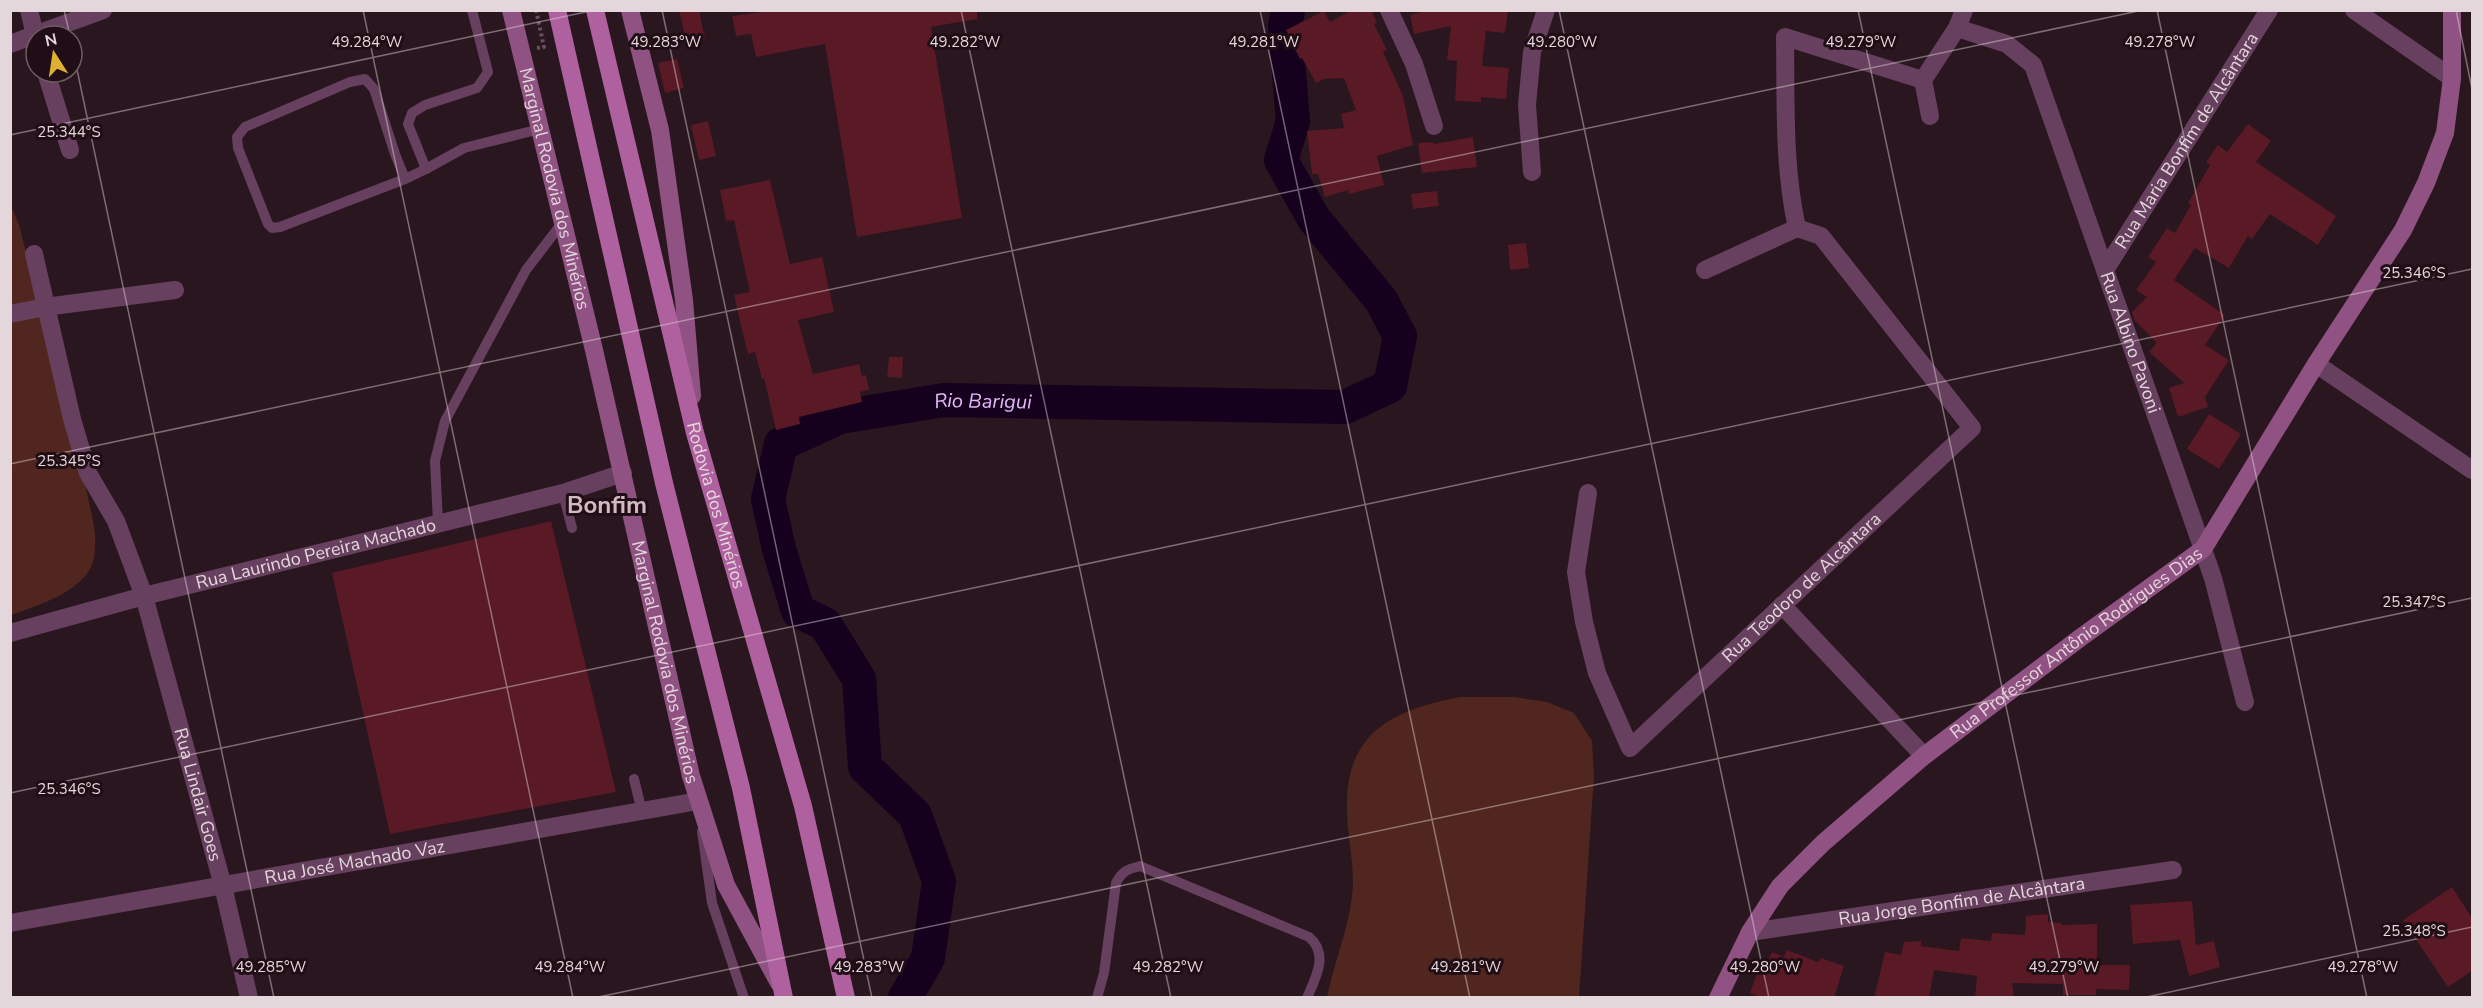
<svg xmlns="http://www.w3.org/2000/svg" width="2483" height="1008" font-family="'Nunito Sans',sans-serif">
<rect width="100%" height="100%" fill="#29161e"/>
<g fill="#51261e">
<path d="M10,204L19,225L88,497C92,516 98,537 94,557C89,590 39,605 11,615Z"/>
<path d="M1460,697H1515L1547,702L1574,713L1592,741L1594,776L1579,997H1327C1335,959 1352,921 1353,882C1353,857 1347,833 1347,809C1345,731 1394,710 1460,697Z"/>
</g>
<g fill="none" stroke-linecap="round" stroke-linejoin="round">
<path stroke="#15001e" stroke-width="34" id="s1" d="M905,998L928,958L939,881L915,815L865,767L859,679L825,624L798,611L779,549L768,499L781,444L840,417L944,400L1345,407L1390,386L1400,336L1381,300L1314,219L1281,160L1293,121L1285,26L1288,10"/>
</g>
<g fill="#591925">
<polygon points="679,10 699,10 705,39 686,41"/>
<polygon points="777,10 977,10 977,19 931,27 962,218 857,237 825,44 756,57 751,34 736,36 732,16"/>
<polygon points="1352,10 1371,10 1377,23 1374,24 1387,50 1383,52 1403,96 1413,145 1377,156 1384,185 1349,194 1348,190 1325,197 1318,174 1312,174 1307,131 1344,128 1341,114 1356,110 1344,78 1324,79 1316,83 1302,58 1300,59 1286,30 1324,11 1330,22"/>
<polygon points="1429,10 1508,10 1505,33 1486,31 1482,66 1509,68 1506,99 1481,97 1481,102 1455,101 1457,61 1447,60 1451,26 1414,34 1410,15"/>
<polygon points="677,59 684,88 665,93 658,63"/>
<polygon points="708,121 716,156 699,160 691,125"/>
<polygon points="2248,124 2271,141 2256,162 2336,216 2318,245 2270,214 2252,239 2248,236 2229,268 2195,248 2174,280 2225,315 2205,345 2229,360 2205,397 2208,407 2178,417 2169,388 2184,383 2149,352 2157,343 2134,320 2132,312 2147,297 2136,290 2156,262 2148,257 2167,228 2175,233 2191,205 2188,203 2210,165 2206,162 2218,145 2227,152"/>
<polygon points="1473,137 1477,167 1422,173 1418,143 1433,142 1434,144"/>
<polygon points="770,180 790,264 822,257 834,312 798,320 813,374 859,364 862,376 866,375 869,390 860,392 862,402 799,417 800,424 776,430 764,378 762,379 755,352 748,354 739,317 734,295 750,292 734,220 726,221 720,190"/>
<polygon points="1437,191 1439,206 1413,209 1411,194"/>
<polygon points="1526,243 1529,268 1510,270 1508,245"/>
<polygon points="889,357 903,357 902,378 887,377"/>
<polygon points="2209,414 2241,434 2219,469 2187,449"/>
<polygon points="551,521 616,792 390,834 332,573"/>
<polygon points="2452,887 2472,918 2472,971 2448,987 2403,920"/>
<polygon points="2192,901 2196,945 2214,941 2220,967 2189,976 2180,940 2133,944 2130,905"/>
<polygon points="2048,914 2048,922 2061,923 2061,925 2097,924 2097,965 2130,965 2129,990 2096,989 2096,995 2063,995 2063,984 2012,983 2014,998 1975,998 1977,976 1934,970 1929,998 1874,998 1885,952 1901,955 1904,942 1921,941 1921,946 1959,951 1961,938 1991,941 1992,933 2025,935 2026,916"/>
<polygon points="1787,950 1818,962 1821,958 1844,966 1834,998 1762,998 1750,993 1758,971 1762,973 1772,952 1784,957"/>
</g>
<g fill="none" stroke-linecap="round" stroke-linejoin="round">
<polyline stroke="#64535a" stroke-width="4" stroke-dasharray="3 3" stroke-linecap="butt" points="536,10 544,47 537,48"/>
<g stroke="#66405e" stroke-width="10">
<polyline points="472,10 488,72 477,88 425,105 412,113 408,124 426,169 464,148 540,129"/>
<polyline points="405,179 280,227 272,228 268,224 238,148 237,137 245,127 350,82 365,79 374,89 395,154 405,179 426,169"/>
<polyline points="563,493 572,528"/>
<polyline points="438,523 435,461 445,421 526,270 562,223"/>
<polyline points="634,779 642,812"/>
<polyline points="702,831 712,903 744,998"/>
<path d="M1097,998L1104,973L1116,883C1122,871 1128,869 1140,866L1309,937C1329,954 1316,977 1307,998"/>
</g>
<g stroke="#66405e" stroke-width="18">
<polyline points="29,10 36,39"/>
<polyline points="1389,10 1414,64 1434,126"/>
<polyline points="2354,10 2452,78"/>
<path id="s2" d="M1957,28L2007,44L2033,65L2213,578L2245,702"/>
<polyline points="10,44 103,10"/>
<polyline points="46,72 70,150"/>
<polyline points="1930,116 1923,80 1957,28 1964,10"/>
<polyline points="1532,172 1527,105 1532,52 1546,10"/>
<path d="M1797,228C1783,165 1786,100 1785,37L1923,80"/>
<path id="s3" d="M34,254L72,419L88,473L116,521L144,596L223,886L249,998"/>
<path id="s4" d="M2105,270L2269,10"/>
<polyline points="10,314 45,307 175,290"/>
<polyline points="2316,364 2472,470"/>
<path id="s5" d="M1588,493L1576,572L1584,622L1597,673L1630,748L1972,428L1821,236L1797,228L1705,270"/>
<polyline points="1782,605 1924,756"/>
<path id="s6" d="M10,923L698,801"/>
<path id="s7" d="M1750,932L2173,870"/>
</g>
<path stroke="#66405e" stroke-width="18" id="s8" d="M10,633L144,596L563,493L623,473"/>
<g stroke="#8f5283" stroke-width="18">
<path id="s9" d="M511,10L594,350L691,776L726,885L779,983"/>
<polyline points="630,10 660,130 684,300 692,396"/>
<path id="s10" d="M1718,998L1750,932L1780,886L1823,843L1924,756L2080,638L2203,549L2316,364L2403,230L2426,183L2445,133L2452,78V10"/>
</g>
<g stroke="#af609f" stroke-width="18">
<polyline points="557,10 664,483 741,788 784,998"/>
<path id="s11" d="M595,10L695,433L803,806L846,998"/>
</g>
</g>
<path fill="none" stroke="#e4d7db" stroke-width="1.5" stroke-opacity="0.45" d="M64,10L70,36M363,10L573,998M662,10L872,998M961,10L1171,998M1260,10L1470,998M1559,10L1769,998M1858,10L2068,998M2157,10L2367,998M2456,10L2472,89M72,46L274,998M10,135L595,10M10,464L2143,10M10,793L2472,269M594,998L2472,598M2142,998L2472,927"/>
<g text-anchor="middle" stroke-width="6" stroke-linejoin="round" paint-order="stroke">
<g font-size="18" fill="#e4d7db" stroke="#200d15">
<text dy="6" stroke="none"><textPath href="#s4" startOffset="153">Rua Maria Bonfim de Alcântara</textPath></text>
<text dy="6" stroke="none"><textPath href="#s9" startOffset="184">Marginal Rodovia dos Minérios</textPath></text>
<text dy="6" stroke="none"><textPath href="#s2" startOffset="380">Rua Albino Pavoni</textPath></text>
<text dy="6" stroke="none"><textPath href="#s11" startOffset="510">Rodovia dos Minérios</textPath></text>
<text dy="6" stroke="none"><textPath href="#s8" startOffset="316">Rua Laurindo Pereira Machado</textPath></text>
<text dy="6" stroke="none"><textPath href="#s5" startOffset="500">Rua Teodoro de Alcântara</textPath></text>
<text dy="6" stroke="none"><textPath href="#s10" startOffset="512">Rua Professor Antônio Rodrigues Dias</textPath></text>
<text dy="6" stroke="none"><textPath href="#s9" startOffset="670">Marginal Rodovia dos Minérios</textPath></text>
<text dy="6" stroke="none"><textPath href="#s3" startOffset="567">Rua Lindair Goes</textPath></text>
<text dy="6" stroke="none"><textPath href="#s6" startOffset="350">Rua José Machado Vaz</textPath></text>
<text dy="6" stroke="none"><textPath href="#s7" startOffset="214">Rua Jorge Bonfim de Alcântara</textPath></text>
</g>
<g font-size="20" font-style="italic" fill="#e6b9f9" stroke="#200d15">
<text dy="7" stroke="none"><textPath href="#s1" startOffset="828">Rio Barigui</textPath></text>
</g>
<g font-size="24" font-weight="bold" fill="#d3b9c2" stroke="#200d15">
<text x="607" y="513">Bonfim</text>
</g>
</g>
<g font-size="15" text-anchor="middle" fill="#e4d7db" stroke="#200d15" stroke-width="6" stroke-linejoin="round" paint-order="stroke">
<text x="367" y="47">49.284°W</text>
<text x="666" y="47">49.283°W</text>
<text x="965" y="47">49.282°W</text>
<text x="1264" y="47">49.281°W</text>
<text x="1562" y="47">49.280°W</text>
<text x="1861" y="47">49.279°W</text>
<text x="2160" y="47">49.278°W</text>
<text x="69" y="137">25.344°S</text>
<text x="2414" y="278">25.346°S</text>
<text x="69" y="466">25.345°S</text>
<text x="2414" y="607">25.347°S</text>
<text x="69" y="794">25.346°S</text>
<text x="2414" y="936">25.348°S</text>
<text x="271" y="972">49.285°W</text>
<text x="570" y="972">49.284°W</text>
<text x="869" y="972">49.283°W</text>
<text x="1168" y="972">49.282°W</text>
<text x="1466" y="972">49.281°W</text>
<text x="1765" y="972">49.280°W</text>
<text x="2064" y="972">49.279°W</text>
<text x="2363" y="972">49.278°W</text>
</g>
<rect width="2483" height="1008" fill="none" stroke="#e4d7db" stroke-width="24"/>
<g transform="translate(54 54) rotate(348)"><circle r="28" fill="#200d15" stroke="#6e5e64" stroke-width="1.5"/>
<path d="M0-4.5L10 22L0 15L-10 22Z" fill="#ddb133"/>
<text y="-9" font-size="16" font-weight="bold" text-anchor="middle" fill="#e4d7db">N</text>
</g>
</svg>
